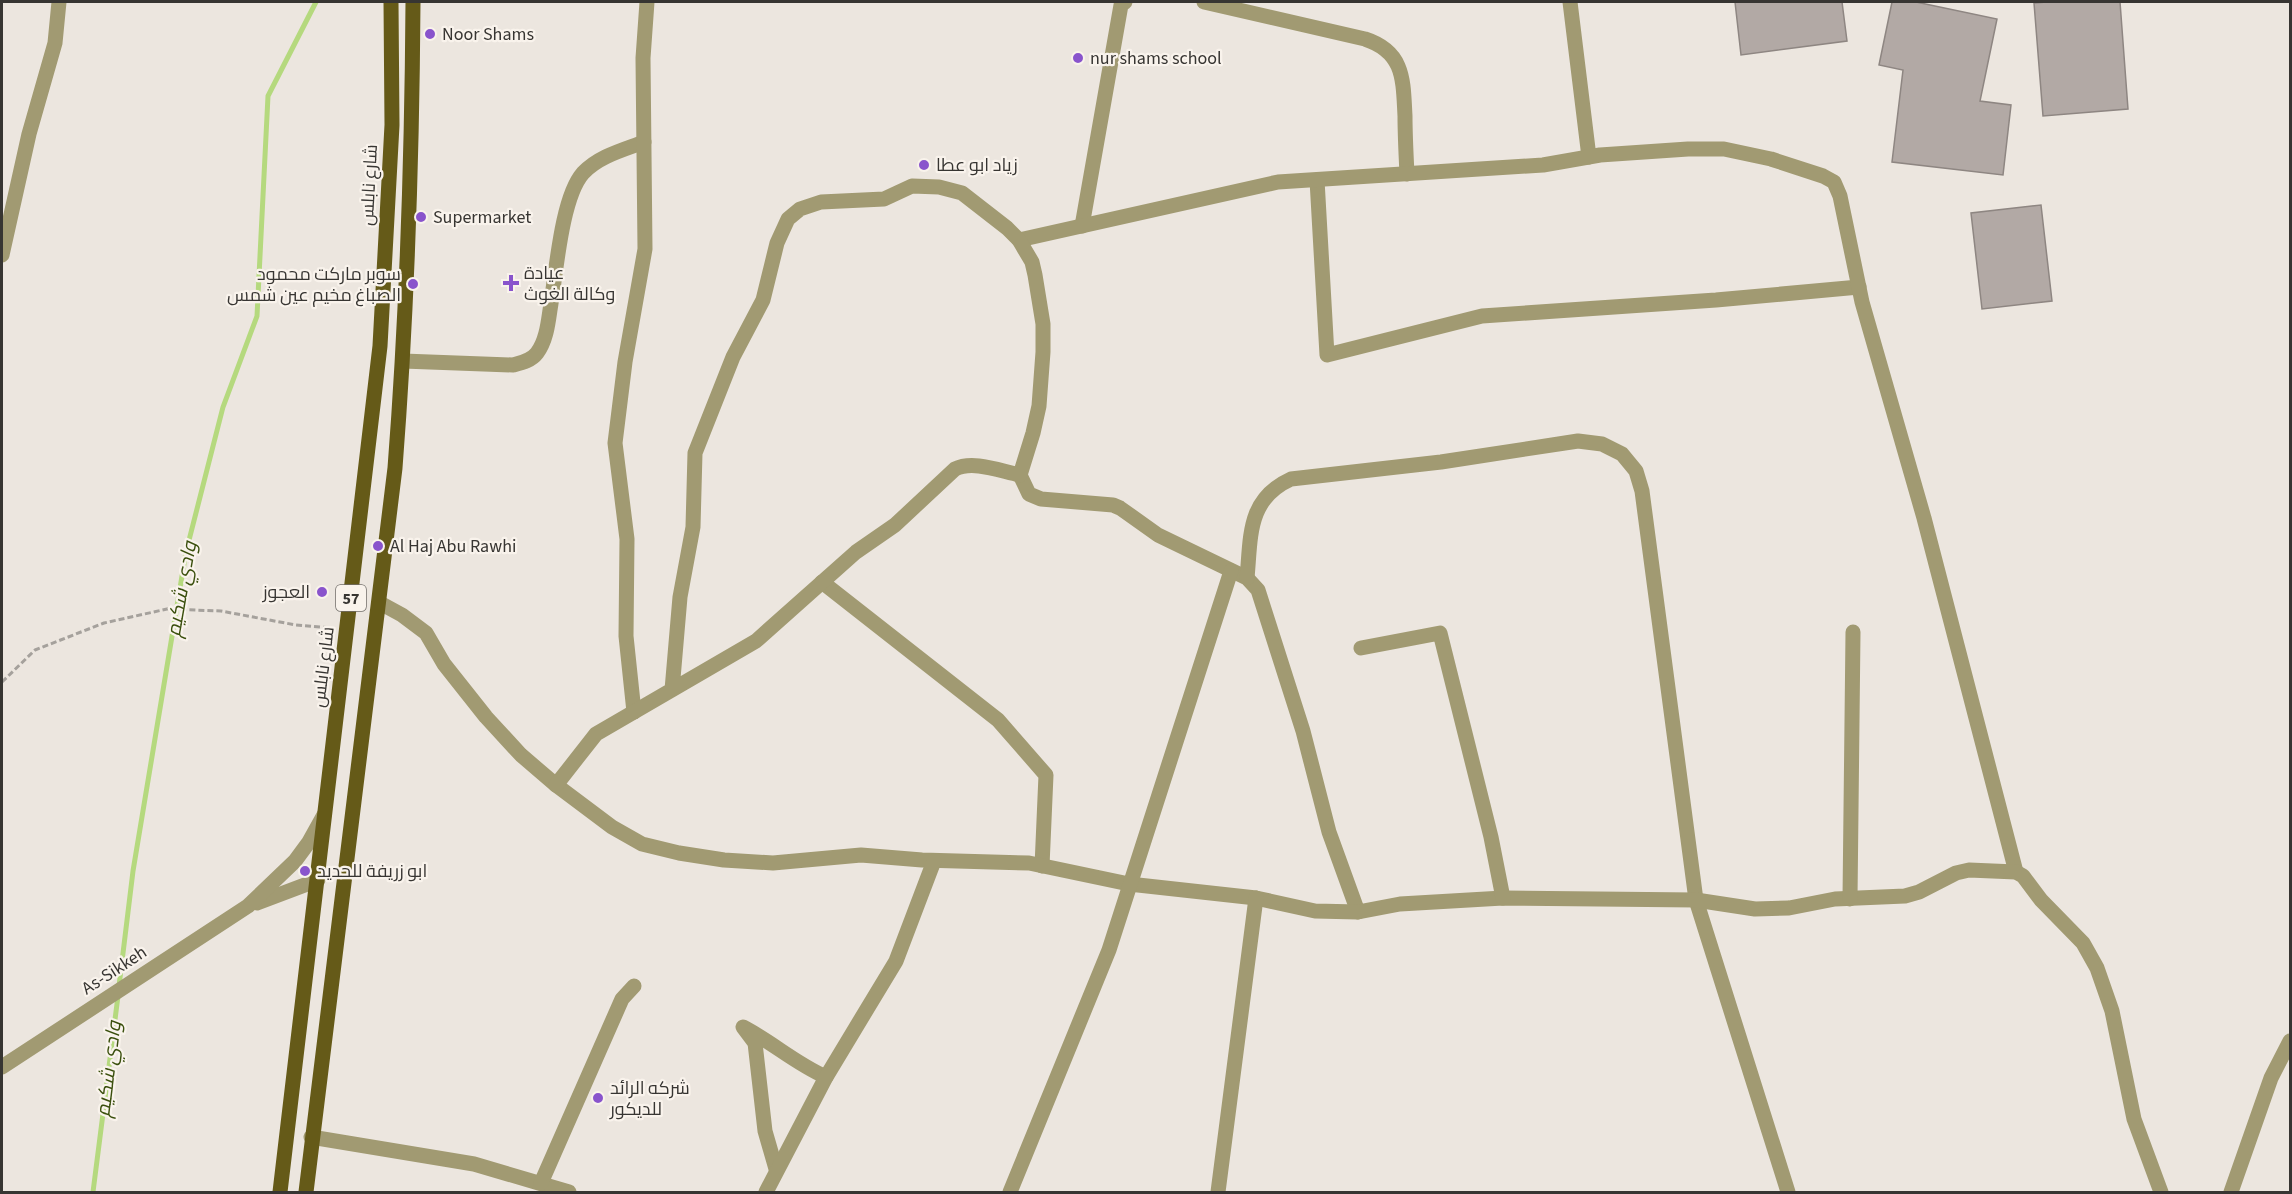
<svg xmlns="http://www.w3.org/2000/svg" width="2292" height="1194" font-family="'Source Sans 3',Cairo,sans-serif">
<rect width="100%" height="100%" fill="#ece6df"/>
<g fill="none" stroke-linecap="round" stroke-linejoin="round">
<g stroke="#b5d97e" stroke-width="5">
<polyline points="119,986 133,871 186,552 223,407 257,316 268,96 316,2"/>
<polyline points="93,1192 118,996"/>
</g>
</g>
<g fill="#b2a9a5" stroke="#8e8682" stroke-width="1.5">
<polygon points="1735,2 1842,2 1847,41 1741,55"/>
<polygon points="1892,2 1916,2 1997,19 1980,101 2011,105 2003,175 1892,162 1903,70 1879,65"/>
<polygon points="2047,2 2120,2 2128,109 2043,116 2034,3"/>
<polygon points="2041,205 2052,301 1982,309 1971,213"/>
</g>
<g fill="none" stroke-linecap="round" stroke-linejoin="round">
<polyline stroke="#a5a19c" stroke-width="3" stroke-dasharray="6 3" stroke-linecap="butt" points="2,682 35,650 104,623 167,609 221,611 296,625 331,628"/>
<g stroke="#a19a72" stroke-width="15">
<path d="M1204,2L1365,39C1405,52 1403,81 1405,116C1405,135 1406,154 1407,174"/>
<polyline points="1570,2 1589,157"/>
<polyline points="1317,180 1327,355 1482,316 1716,300 1859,287"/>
<polyline points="1082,226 1121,5 1125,2"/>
<polyline points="1019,240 1278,182 1543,165 1600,155 1688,149 1724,149 1771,159 1823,176 1834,182 1840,196 1862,302 1924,518 2016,872"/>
<polyline points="2,255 29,134 55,43 59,2"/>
<path d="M403,361L513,365C521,363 531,361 537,353C546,341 548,324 550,310C556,275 561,198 583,173C599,156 623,150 644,142"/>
<polyline points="1020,475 1029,494 1041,499 1113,505 1120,508 1158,535 1247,578 1258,590 1303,731 1329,832 1358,912"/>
<path d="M1247,578C1251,536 1247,499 1291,479L1441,462L1578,441L1602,444L1622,454L1636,471L1642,491L1696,900L1788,1192"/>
<polyline points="822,582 998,720 1046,775 1042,866"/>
<polyline points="380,603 402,615 426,633 444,664 486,717 521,755 556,785 612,827 642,844 679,853 724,860 773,863 861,855 922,860 1029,863 1129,884 1256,898 1315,911 1358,912 1400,904 1503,898 1696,900 1755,909 1789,908 1835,899 1905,896 1919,892 1956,873 1969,870 2016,872 2023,876 2041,900 2083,943 2097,968 2112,1011 2134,1119 2161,1192"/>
<polyline points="1361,648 1440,633 1491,837 1503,898"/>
<polyline points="634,712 626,636 627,539 615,443 625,362 645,249 643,58 647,2"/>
<path d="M556,785L596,734L756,641L856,552L895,525L955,469C973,460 1000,471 1020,475L1033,433L1039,406L1043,352V324L1035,275L1032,262L1019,240L1007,228L962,193L939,187L912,186L884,199L821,202L800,209L788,219L777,243L763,300L733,357L695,453L693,527L680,597L672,690"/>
<polyline points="1850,899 1853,632"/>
<polyline points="257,903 318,880"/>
<polyline points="2,1067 248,906 295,861 309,842 324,815"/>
<polyline points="311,1137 474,1164 569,1192"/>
<path d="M776,1169L765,1131L755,1043L743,1027C772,1042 796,1064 826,1077"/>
<polyline points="541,1183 622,999 634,986"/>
<polyline points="766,1192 826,1077 896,961 934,861"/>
<polyline points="1010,1192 1109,950 1231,571"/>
<polyline points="1218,1192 1256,898"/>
<polyline points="2231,1192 2271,1078 2290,1041"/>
</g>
<g stroke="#655a18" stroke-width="15">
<polyline points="280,1192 380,346 392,125 391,2"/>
<path d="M306,1192L395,468C407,313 412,157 413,2"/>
</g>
</g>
<g fill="#8954cc" stroke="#f9f3ec" stroke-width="2">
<circle cx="430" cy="34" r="6"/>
<circle cx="1078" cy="58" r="6"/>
<circle cx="924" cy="165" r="6"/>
<circle cx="421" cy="217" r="6"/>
<path d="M508 274h6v6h6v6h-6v6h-6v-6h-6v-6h6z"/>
<circle cx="413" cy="284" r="6"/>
<circle cx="378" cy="546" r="6"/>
<circle cx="322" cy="592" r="6"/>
<circle cx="305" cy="871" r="6"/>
<circle cx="598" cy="1098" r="6"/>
</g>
<g text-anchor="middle" stroke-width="4.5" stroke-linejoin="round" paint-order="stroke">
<rect fill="#f9f3ec" stroke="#716e6a" stroke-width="1.5" x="336" y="585" width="30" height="26" rx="4.5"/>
<g font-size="16" font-weight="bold" fill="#373532">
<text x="351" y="604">57</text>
</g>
<g font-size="18" fill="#373532" stroke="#f9f3ec" text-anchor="start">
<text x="442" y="40">Noor Shams</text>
<text x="1090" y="64">nur shams school</text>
<text x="936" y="171">زياد ابو عطا</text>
<text x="433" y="223">Supermarket</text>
<text x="524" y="279">عيادة<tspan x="524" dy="21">وكالة الغوث</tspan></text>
<text x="401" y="280" text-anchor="end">سوبر ماركت محمود<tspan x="401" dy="21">الصباغ مخيم عين شمس</tspan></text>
<text x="390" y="552">Al Haj Abu Rawhi</text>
<text x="310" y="598" text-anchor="end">العجوز</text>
<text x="317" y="877">ابو زريفة للحديد</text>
<text x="610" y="1094">شركه الرائد<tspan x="610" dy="21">للديكور</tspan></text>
</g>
<g font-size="18" fill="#373532" stroke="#f9f3ec">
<text transform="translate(369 185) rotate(-87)" y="6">شارع نابلس</text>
<text transform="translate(323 667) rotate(-83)" y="6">شارع نابلس</text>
<text transform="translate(114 970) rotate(-33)" y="6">As-Sikkeh</text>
</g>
<g font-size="20" font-style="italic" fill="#3a4f0d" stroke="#f9f3ec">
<text transform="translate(181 589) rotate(-80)" y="7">وادي شكيم</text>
<text transform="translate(108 1069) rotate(-83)" y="7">وادي شكيم</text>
</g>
</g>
<rect width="2292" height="1194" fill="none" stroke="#373532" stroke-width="6"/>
</svg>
